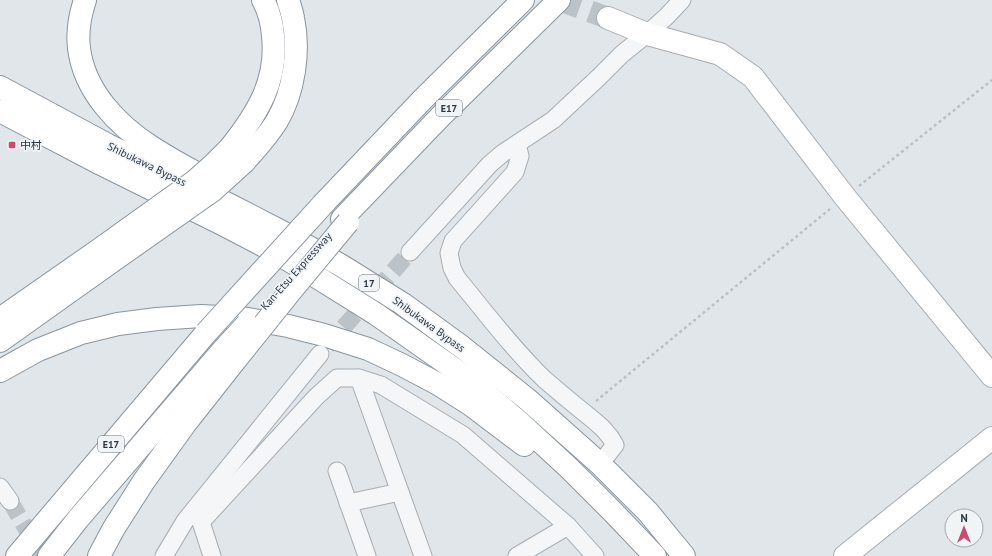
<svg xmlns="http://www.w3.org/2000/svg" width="992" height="556" font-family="'PT Sans','Noto Sans JP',sans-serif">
<rect width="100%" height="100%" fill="#e1e6ea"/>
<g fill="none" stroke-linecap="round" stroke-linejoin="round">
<g stroke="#bcc3c8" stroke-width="17" stroke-dasharray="17 8" stroke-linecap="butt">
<polyline points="327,346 410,252"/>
<polyline points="10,501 42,556"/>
</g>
<polyline stroke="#bcc3c8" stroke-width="22" stroke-dasharray="22 11" stroke-linecap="butt" points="559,0 608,18"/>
<defs>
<g id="street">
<path d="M517,144L520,156L515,172L453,241L449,253L452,268L457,278C485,312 512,348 544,379C558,391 572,403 586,414C598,424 608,431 615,445L600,464"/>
<polyline points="410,252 490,164 503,153 553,120 598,78 622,54 647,34 667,16 682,0"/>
<polyline points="359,378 423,556"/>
<polyline points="337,471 367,556"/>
<polyline points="0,487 10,501"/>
<polyline points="348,503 400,492"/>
<polyline points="201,522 316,397 337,378 359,378 381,385 463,435 568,526 595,556"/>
<polyline points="201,522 212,556"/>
<polyline points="164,556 185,521 320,354"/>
<polyline points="517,556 568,526"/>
</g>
<g id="secondary">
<polyline points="608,18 647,34 720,54 753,77 845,197 992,376"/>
<polyline points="845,556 992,438"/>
</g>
<g id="highway">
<path d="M85,0C80,15 77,32 79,48C84,91 118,126 153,148C167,157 183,166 198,174"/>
<polyline points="0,87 108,145 232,206 284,233 342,266 403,304 462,347 527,399 600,464 648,512 684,556"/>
<polyline points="0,111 101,164 222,224 270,249 320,279 376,314 470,380 518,421 569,468 613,512 655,556"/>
<path d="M230,148C257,114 278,81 273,36C272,23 269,11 263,0"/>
<path d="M244,162C256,149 267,137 277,121C294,92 300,51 293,18C292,12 290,6 288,0"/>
<polyline points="325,202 422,100 523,0"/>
<polyline points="342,219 441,116 559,0"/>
<polyline points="0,319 103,247"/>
<polyline points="0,341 111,262"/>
<polyline points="0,371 38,350 81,333 118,324 157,319 201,316 242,318 288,326 324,335 368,349 402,365 438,384 471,405 524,445"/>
<polyline points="17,556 206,333"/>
<polyline points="49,556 78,519 224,349"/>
<polyline points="99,556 114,528 144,481 185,424 237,358"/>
</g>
</defs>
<use href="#street" stroke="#a6adb4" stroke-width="19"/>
<use href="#secondary" stroke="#a6adb4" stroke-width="24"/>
<use href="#highway" stroke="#8995a0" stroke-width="24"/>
<g stroke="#bbc0c5" stroke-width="2.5" stroke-dasharray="3 3" stroke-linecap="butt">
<polyline points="859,186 992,80"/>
<polyline points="596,401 830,209"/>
</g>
<use href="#street" stroke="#f4f6f8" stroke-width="17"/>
<use href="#secondary" stroke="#fff" stroke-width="22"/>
<use href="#highway" stroke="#fff" stroke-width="22"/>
<defs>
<g id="highway-bridge">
<polyline points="103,247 195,181 213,165 230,148"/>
<polyline points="111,262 212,191 244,162"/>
<polyline points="206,333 325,202"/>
<polyline points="224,349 247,324"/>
<polyline points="237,358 290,292 348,222"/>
</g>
</defs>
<use href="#highway-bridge" stroke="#8995a0" stroke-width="24" stroke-linecap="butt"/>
<use href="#highway-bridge" stroke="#fff" stroke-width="22"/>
</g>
<rect fill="#cb4a6d" stroke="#f1f4f7" stroke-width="1.5" x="8" y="141" width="8" height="8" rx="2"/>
<g text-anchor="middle" stroke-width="3.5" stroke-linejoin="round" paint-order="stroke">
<g fill="#f1f4f7" stroke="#666e78" stroke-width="1">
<rect x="436" y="100" width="26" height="16" rx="3"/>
<rect x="359" y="275" width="20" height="16" rx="3"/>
<rect x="98" y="436" width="26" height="16" rx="3"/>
</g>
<g font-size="10" font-weight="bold" fill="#2a3541">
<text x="449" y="112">E17</text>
<text x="369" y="287">17</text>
<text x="111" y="448">E17</text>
</g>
<g font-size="11" fill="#2a3541" stroke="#f1f4f7" text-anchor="start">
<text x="20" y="149">中村</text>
</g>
<g font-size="11" fill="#2a3541" stroke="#f1f4f7">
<text transform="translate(147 164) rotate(26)" y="4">Shibukawa Bypass</text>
<text transform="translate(296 271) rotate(-48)" y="4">Kan-Etsu Expressway</text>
<text transform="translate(429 324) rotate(36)" y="4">Shibukawa Bypass</text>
</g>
</g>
<g transform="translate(964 528)"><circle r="19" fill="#f1f4f7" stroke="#a1a8ae"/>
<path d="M0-3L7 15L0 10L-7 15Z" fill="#cb4a6d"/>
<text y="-6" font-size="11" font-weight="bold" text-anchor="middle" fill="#2a3541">N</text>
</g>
</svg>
